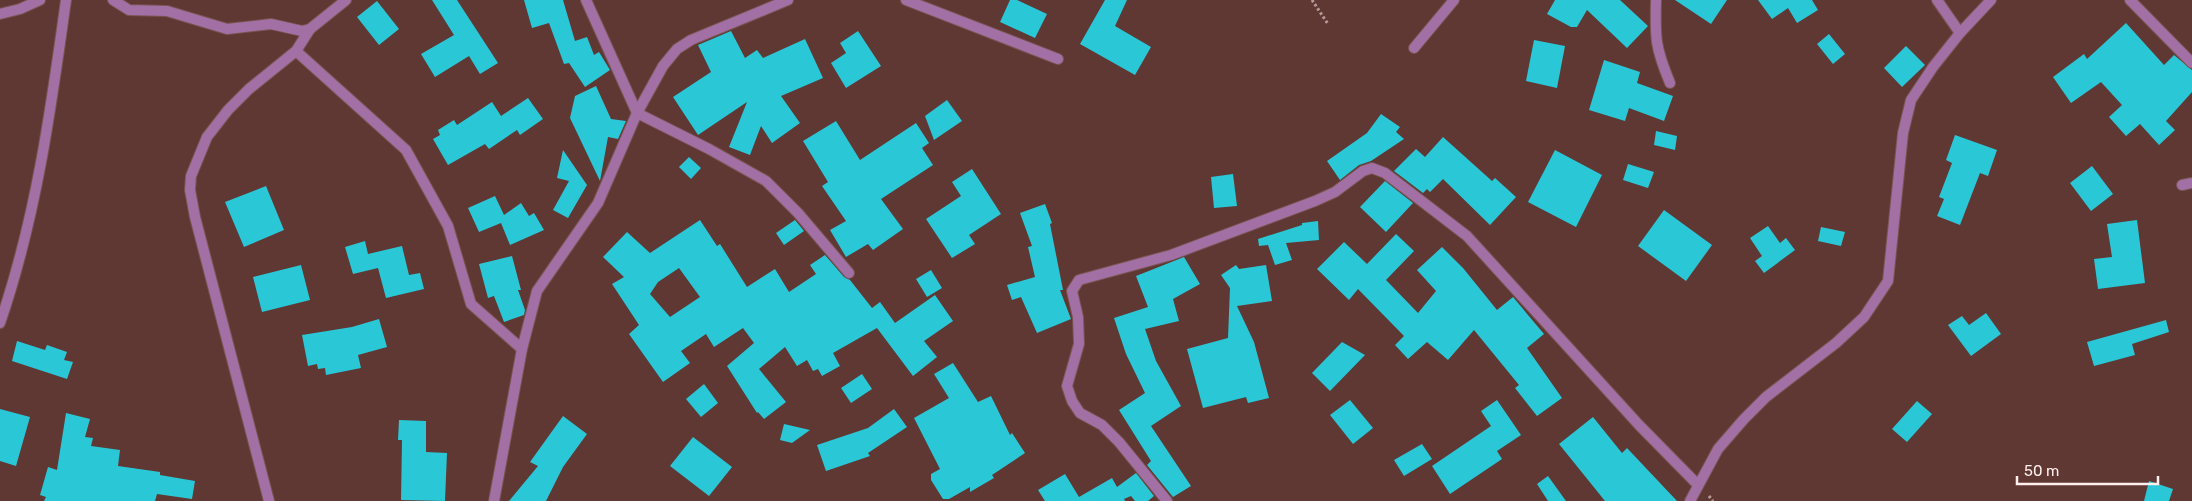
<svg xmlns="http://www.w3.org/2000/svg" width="2192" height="501" font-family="Rubik,sans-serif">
<rect width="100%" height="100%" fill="#5f3834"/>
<g fill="#2ac7d6" fill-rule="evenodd">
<polygon points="432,0 457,0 498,63 480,74 469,56 435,77 421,54 454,35"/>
<polygon points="524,0 563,0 575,41 587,37 594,55 599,52 610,70 585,87 569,63 564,64 549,23 532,28"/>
<polygon points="1010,0 1017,0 1047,14 1035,38 1000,22"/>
<polygon points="1105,0 1127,0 1115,26 1151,47 1135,75 1080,44"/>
<polygon points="1555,0 1620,0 1648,26 1627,48 1587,10 1577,27 1571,27 1547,14"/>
<polygon points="1675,0 1727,0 1711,24"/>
<polygon points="1758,0 1812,0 1818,10 1797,23 1788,8 1772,19"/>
<polygon points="377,1 399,29 379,45 357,17"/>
<polygon points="2126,23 2164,65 2174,55 2192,70 2192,92 2166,121 2175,130 2159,145 2140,124 2126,136 2109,117 2122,105 2101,82 2071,103 2053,77 2084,54 2087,59"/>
<polygon points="731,31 745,58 757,50 763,58 805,39 823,78 781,96 800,123 772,143 761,126 750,155 729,147 747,102 698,135 673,97 711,72 698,45"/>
<polygon points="858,31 881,66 846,88 831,63 846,53 840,43"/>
<polygon points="1829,34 1845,54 1833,64 1817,44"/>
<polygon points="1534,40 1565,46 1557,88 1526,81"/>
<polygon points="1906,46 1925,65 1902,87 1884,68"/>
<polygon points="1604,60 1640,72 1637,83 1673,96 1664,121 1629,108 1625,121 1589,110"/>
<polygon points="596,86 611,119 626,121 618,139 608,137 600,181 570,118 575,96"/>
<polygon points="528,98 543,119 520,135 517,130 489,149 485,144 448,165 433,139 440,135 438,130 454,120 457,125 492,102 501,116"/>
<polygon points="947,100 962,121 934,140 925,116"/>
<polygon points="1381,114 1400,127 1396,132 1404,139 1371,161 1359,165 1340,180 1327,161 1367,133"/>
<polygon points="836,121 860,160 916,123 929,143 922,148 933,165 881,199 903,229 873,250 868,244 846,257 830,230 846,221 822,186 828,182 803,141"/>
<polygon points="1656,131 1677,136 1675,150 1654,145"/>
<polygon points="1955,135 1997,150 1988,176 1980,173 1960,225 1937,216 1944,199 1939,197 1952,163 1946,160"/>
<polygon points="1443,137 1492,181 1495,178 1516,197 1490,225 1443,179 1430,192 1427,189 1423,193 1394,171 1416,149 1425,157"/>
<polygon points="563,150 587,185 568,218 553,210 569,181 557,178"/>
<polygon points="1555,150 1602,175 1576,227 1528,202"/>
<polygon points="689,157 701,168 691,179 679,167"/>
<polygon points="1628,164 1654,172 1648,188 1623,180"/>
<polygon points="2092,166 2113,194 2091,211 2070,183"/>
<polygon points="972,169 1001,214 969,235 975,244 952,258 926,219 961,196 952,182"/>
<polygon points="1233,174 1237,206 1214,208 1211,177"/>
<polygon points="1385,181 1413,203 1386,232 1360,207"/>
<polygon points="266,186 284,230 244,247 225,202"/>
<polygon points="495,196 504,215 521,203 529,216 534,213 544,230 510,245 501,223 479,232 468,208"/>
<polygon points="1045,204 1052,223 1050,224 1063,290 1060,290 1071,319 1037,333 1021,297 1012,300 1007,285 1035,277 1028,247 1032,246 1020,213"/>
<polygon points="1664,210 1712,245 1686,281 1638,246"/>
<path d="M700,220L717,246L720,244L747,287L775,269L789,292L816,274L810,265L825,255L844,277L850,280L872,308L880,302L895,323L935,295L953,321L924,341L937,357L913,376L877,328L833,353L840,366L822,376L818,369L813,371L807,360L797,366L785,347L759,369L786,402L764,419L758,412L757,413L727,366L754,343L743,328L714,347L706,334L681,351L690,363L663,382L629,334L639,325L612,284L624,277L603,257L627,232L650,253ZM679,268L700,297L670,317L650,294L658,282Z"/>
<polygon points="795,220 804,231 784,245 776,233"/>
<polygon points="2137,220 2145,283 2098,289 2094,259 2112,257 2107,224"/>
<polygon points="1318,221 1319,240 1286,243 1292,260 1275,265 1268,245 1259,246 1258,239 1302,225 1302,223"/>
<polygon points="1768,226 1780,243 1786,238 1795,250 1764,273 1755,261 1762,256 1750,238"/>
<polygon points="1821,227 1845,232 1841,246 1818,241"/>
<polygon points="1396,234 1414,251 1386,280 1418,313 1436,291 1417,270 1442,247 1463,268 1497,310 1513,297 1544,334 1527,348 1562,398 1537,416 1515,388 1519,385 1474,330 1448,360 1427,342 1408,359 1395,345 1404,336 1358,289 1349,300 1317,269 1344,242 1367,264"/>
<polygon points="365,241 368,254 402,246 409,275 420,273 424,289 386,298 378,268 353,274 345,247"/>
<polygon points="512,256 521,290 518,290 525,310 524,315 504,322 494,296 488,298 479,264"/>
<polygon points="1184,257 1200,284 1173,299 1179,321 1145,329 1156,361 1181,406 1151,426 1191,486 1173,497 1147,465 1151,461 1119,410 1145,393 1126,354 1114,318 1148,307 1136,276"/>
<polygon points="301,265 310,300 262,312 253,277"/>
<polygon points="1236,265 1239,269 1266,265 1272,301 1237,306 1254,342 1269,398 1248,403 1246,397 1203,408 1187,349 1228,338 1230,288 1221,275"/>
<polygon points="931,270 942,288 927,297 916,279"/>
<polygon points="1986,313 2001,334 1971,356 1948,325 1962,316 1969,325"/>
<polygon points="379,319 387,347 358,355 361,368 326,375 325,368 318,369 317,364 308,366 302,335 352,327"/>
<polygon points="2166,320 2169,332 2132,344 2135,355 2094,366 2087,342"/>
<polygon points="17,341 45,350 47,345 67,352 64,360 73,362 67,379 12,361"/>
<polygon points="1342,342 1365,355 1330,391 1312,373"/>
<polygon points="953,363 978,402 991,396 1010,435 1012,433 1025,453 992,475 994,478 970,492 970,487 949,499 943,499 931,480 931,474 940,469 914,418 949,398 934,374"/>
<polygon points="862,374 872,389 851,403 841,388"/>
<polygon points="704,384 718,403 701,417 686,399"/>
<polygon points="1350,400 1373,428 1353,444 1330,415"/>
<polygon points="1497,400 1521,435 1497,451 1502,459 1450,494 1432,466 1491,426 1481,411"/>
<polygon points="1917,401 1932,414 1907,442 1892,429"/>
<polygon points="0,409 30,417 16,466 0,461"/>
<polygon points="894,409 907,427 868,453 870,456 826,471 817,445 868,428"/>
<polygon points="66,413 90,419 85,437 93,438 91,446 120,450 118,466 160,472 160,475 195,481 192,499 157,494 155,501 44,501 46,497 40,495 48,467 57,470"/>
<polygon points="563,416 587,434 563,467 546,501 509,501 538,466 530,462"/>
<polygon points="1593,417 1622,453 1627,448 1677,501 1605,501 1559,444"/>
<polygon points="399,420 426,421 426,452 447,453 445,501 401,500 402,440 398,440"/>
<polygon points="784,424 810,430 792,443 780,440"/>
<polygon points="693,437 732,467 709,496 670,466"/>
<polygon points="1422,444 1432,459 1404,476 1394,460"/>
<polygon points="1136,473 1154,496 1148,501 1135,501 1131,496 1124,499 1125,501 1045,501 1038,490 1065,474 1079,497 1112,478 1117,487"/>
<polygon points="1548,476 1566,501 1548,501 1537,484"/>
<polygon points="2149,481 2173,489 2169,501 2144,501"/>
</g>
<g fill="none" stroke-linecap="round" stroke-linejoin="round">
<defs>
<g id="minor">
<polyline points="113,0 129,10 167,11 227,29 271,24 302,31 310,29 346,0"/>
<polyline points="586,0 637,113 709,149 766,181 798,213 849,273"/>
<polyline points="906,0 1058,59"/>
<path d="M1656,0C1655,38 1655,47 1670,83"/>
<polyline points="1937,0 1960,33"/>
<polyline points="2130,0 2192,63"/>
<polyline points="0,14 20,9 40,0"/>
<polyline points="1414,48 1454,0"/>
<polyline points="296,51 406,150 448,226 471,304 522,349"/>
<polyline points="2182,185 2192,183"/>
<path d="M0,323C36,218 51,109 66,0"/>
<polyline points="269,501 195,217 190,190 191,176 207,137 228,110 249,89 296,51 310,29"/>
<polyline points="494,501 522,349 537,291 598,203 637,113 663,66 677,49 691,40 788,0"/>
<polyline points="1167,501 1119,442 1102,425 1080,413 1072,401 1067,386 1079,344 1078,317 1072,291 1079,280 1171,255 1315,201 1335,192 1363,171 1372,168 1385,173 1467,236 1639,425 1698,485"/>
<polyline points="1690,501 1718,449 1744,419 1766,397 1836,343 1864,317 1888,281 1903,133 1911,100 1933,67 1960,33 1991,0"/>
</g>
</defs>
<use href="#minor" stroke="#795552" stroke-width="12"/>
<g stroke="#b69c99" stroke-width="3" stroke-dasharray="2.5 2.5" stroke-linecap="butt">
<polyline points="1312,0 1328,24"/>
<polyline points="1709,496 1713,501"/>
</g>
<use href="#minor" stroke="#a270a4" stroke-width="10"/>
</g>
<path d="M2017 476v8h141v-8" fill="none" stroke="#ffefed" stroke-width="2.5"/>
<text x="2024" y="476" font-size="15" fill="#ffefed" stroke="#5f3834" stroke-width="4" paint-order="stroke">50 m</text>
</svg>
